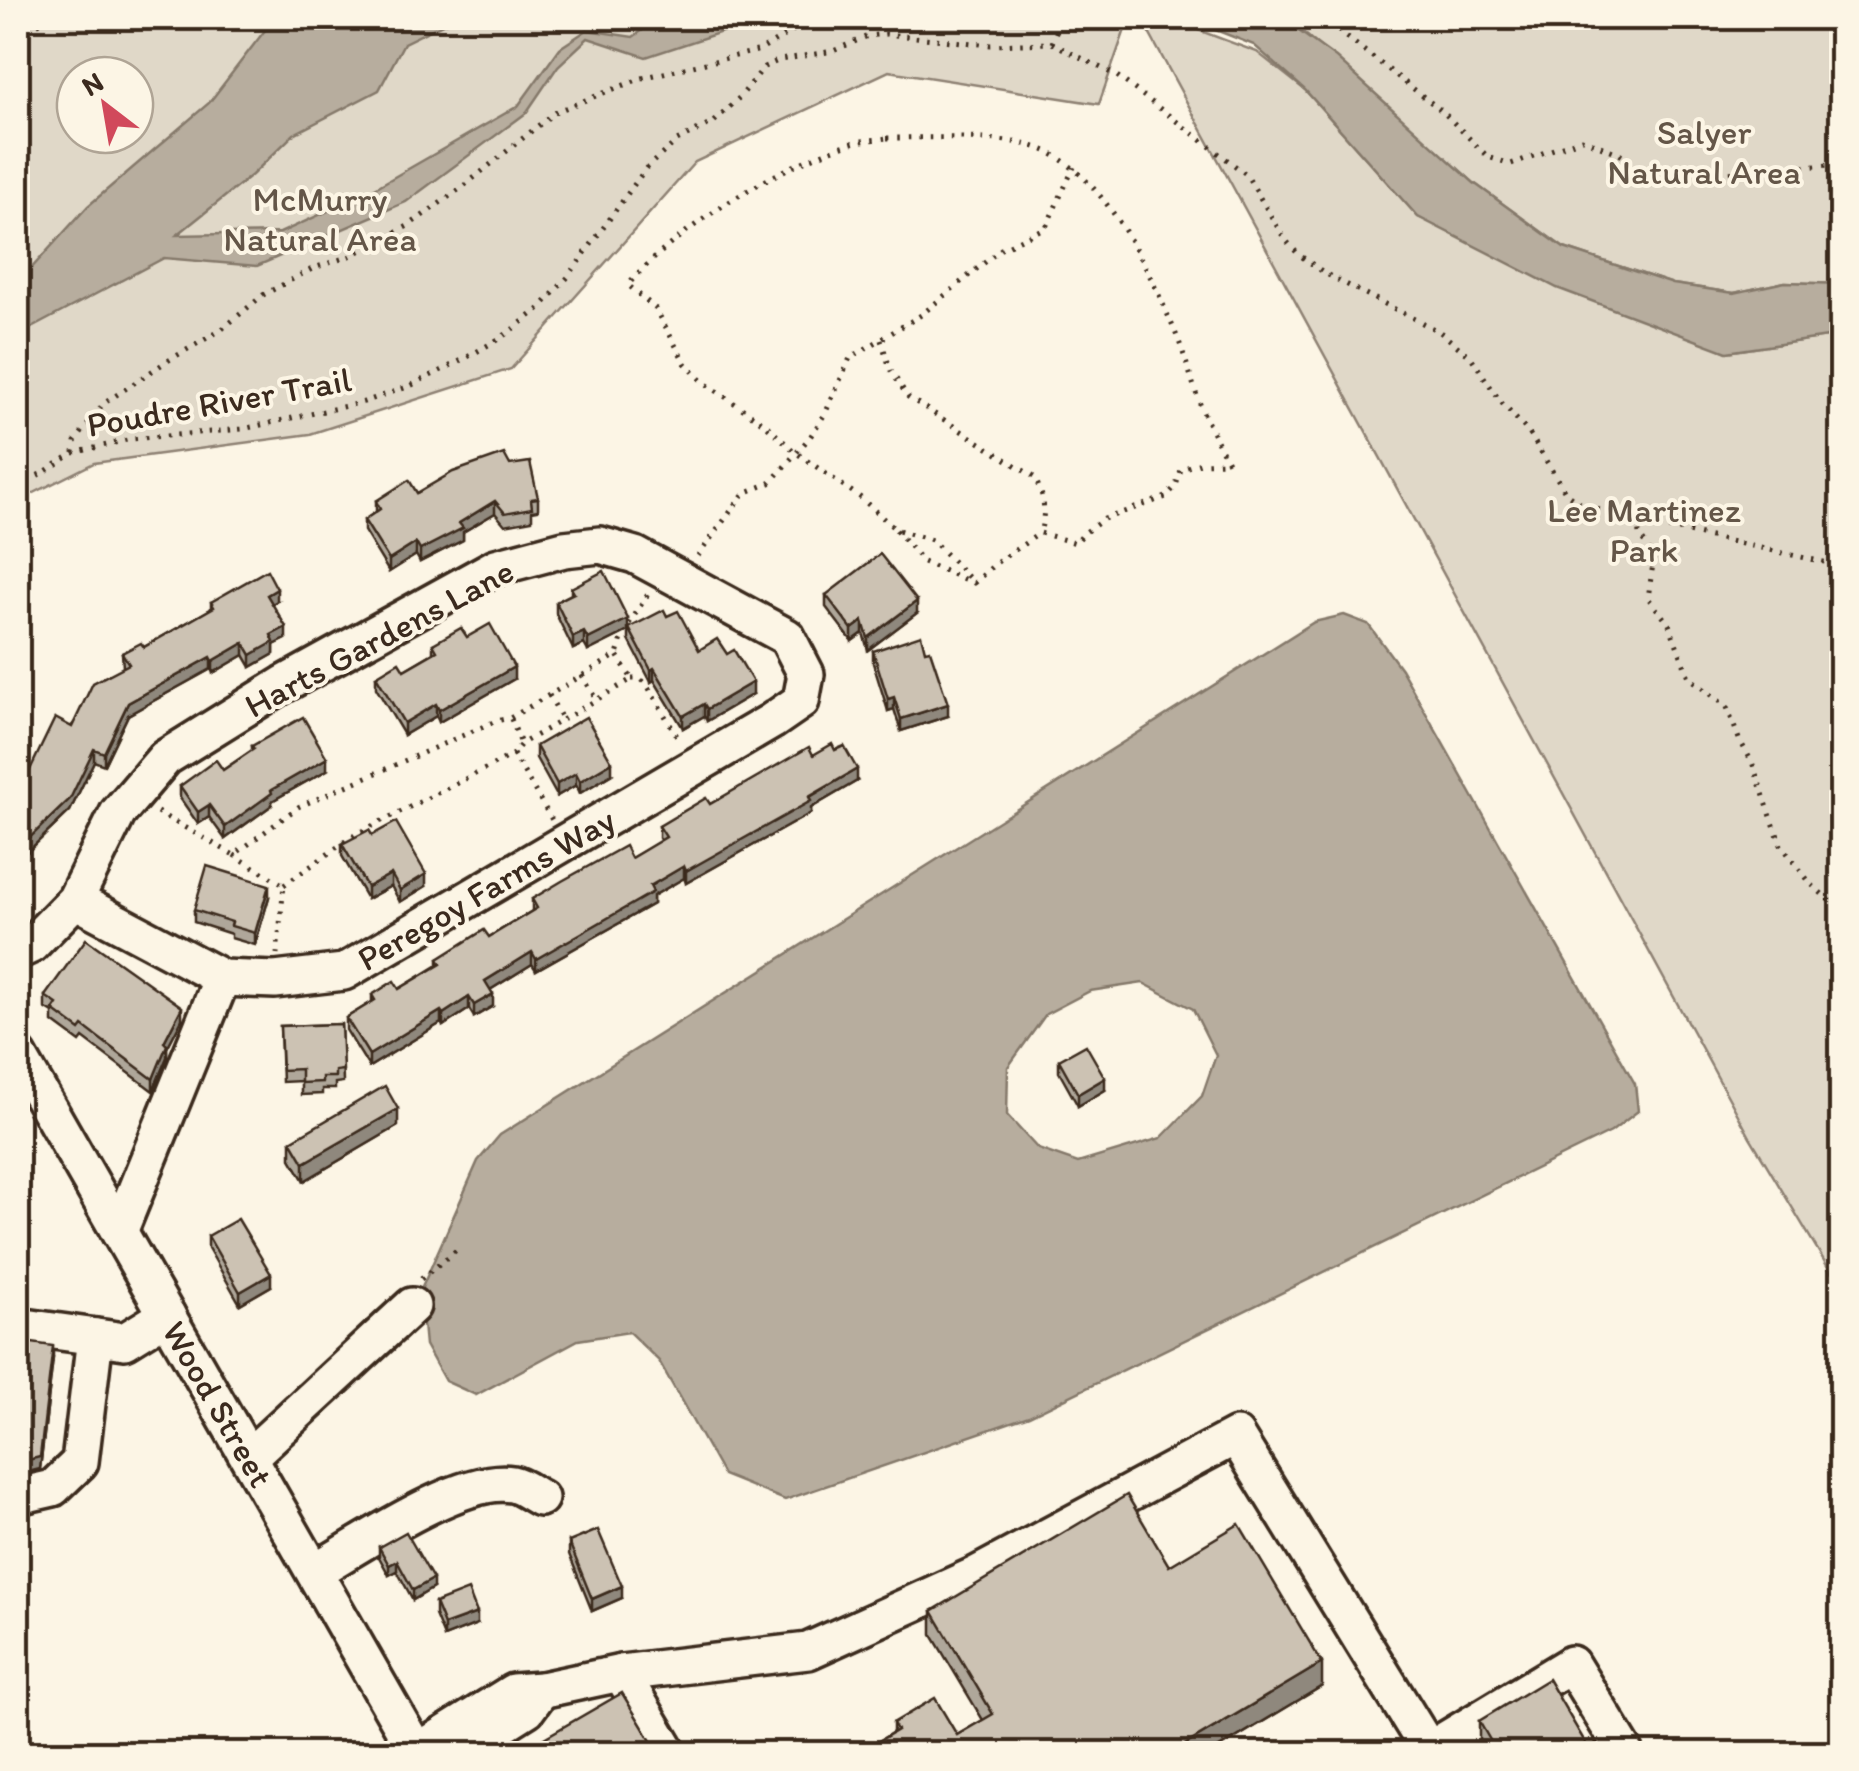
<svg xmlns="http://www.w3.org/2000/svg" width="1859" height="1771" font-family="Itim,sans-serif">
<rect width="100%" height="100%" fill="#fcf5e5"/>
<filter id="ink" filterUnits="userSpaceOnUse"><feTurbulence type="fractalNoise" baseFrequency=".01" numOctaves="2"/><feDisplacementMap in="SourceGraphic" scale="20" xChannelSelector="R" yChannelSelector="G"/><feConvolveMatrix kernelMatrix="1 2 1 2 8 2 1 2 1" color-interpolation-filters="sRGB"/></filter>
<g filter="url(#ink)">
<g fill="#e0d8c8" stroke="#8e8173" stroke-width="2.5" fill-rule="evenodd">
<path d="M18,18H1129L1099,104L889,71L695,162L511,369L310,434L94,463L18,501ZM75,75H135V135H75Z"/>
<polygon points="1141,18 1166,18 1257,52 1305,90 1418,217 1727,352 1841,335 1841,1289 1750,1137"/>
<polygon points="1287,18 1841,18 1841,284 1785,282 1734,293 1673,284 1564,248 1474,183"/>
</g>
<g fill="#b7ad9e" stroke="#85796b" stroke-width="2.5" fill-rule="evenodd">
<polygon points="287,18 455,18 404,43 379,90 294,134 252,175 177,235 280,233 361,196 518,106 560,48 587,30 633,37 650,25 712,18 764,18 646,57 588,38 558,66 526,113 406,202 257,266 164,258 18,335 18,283 88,206 209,103 269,25"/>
<polygon points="1185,18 1275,18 1292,26 1336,58 1474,183 1564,248 1673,284 1734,293 1785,282 1841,284 1841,335 1727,352 1557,288 1418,217 1305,90 1254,45"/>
<path d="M1344,615L1368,624L1401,669L1635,1084L1638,1111L1611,1132L1029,1416L785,1500L723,1475L659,1361L629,1332L578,1340L476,1395L445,1381L425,1345L420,1292L478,1161L500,1135L1314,622ZM1143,983L1193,1009L1216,1055L1202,1096L1161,1138L1078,1163L1038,1149L1007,1115L1008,1067L1046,1014L1090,991Z"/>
</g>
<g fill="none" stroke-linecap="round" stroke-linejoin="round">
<defs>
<g id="minor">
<polyline points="18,951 31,945 75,900 118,813 165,758 284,684 496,567 564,549 600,545 635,555 787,637 806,674 801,701 772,721 344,972 275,980 222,978 75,900"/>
<polyline points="18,1055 418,1754"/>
<polyline points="119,1232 222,978"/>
<polyline points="18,1326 125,1341 167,1315"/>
<polyline points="249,1457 412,1306"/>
<polyline points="18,1496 53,1488 80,1462 95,1337"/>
<path d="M315,1571C360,1545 462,1475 512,1484C522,1486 532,1494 540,1498"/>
<polyline points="621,1673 669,1754"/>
<polyline points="541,1690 621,1673 808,1651 976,1575 1236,1436 1429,1750 1423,1754"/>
<polyline points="413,1754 513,1692 541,1690 527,1709 455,1754"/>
<polyline points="1431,1754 1429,1750 1571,1664 1626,1754"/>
</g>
</defs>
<use href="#minor" stroke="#3b2a1e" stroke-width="42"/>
<g stroke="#3b2a1e" stroke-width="5" stroke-dasharray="2.5 8" stroke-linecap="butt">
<polyline points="975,18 1059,23"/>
<polyline points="1322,18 1442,111 1488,157 1511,164 1582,139 1616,152 1648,172 1688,176 1842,164"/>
<polyline points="18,31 55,18"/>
<polyline points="1052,43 1061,18"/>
<path d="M887,138C928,138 993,135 1032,146C1102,165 1150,272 1176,334C1187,360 1193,388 1204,414C1211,430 1220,446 1228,462L1201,463L1181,469L1176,486L1166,497L1104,519L1084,533L1076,543L1040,533L996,563L974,583L932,540L895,529L861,498L795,452L765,424L702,381L685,363L656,309L628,285C677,228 777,166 849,144C861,140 875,140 887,138Z"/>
<path d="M881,340L891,371L908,397L1034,477C1045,497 1046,510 1040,533"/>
<polyline points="74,453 75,442 103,404 164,363 221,330 263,295 314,268 350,256 408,226 464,186 555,112 642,78 761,50 813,18"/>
<polyline points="18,483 41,474 74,453 131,439 243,429 364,402 410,386 464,359 502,337 538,310 568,277 646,168 677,141 714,122 741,96 764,67 780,60 833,51 868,36 886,34 991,45 1052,43 1117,76 1246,174 1284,238 1298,254 1326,274 1440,332 1471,357 1500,401 1529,433 1566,493 1583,505 1638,521 1842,566"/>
<polyline points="1638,521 1639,535 1654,557 1648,598 1669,624 1689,677 1727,707 1739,739 1752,762 1781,845 1811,884 1840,910 1842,917"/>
<polyline points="896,530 923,562 971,582"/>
<polyline points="698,556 744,493 770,483 810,437 825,414 850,358 921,315 1001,249 1046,227 1074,167"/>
<polyline points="582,675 596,699"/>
<polyline points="632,679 641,679 647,685 680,741"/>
<polyline points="549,695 562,719"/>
<polyline points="511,719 521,744"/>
<polyline points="513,754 552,820"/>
<polyline points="157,812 234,855 298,807 496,721 510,718 617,655 624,632 648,594"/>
<polyline points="234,855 284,885 277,954"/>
<polyline points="284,885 356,834 495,764 513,754 521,744 632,679 617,655"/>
<polyline points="421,1279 460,1247"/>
</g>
<use href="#minor" stroke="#fcf5e5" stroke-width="35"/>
</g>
<g fill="#afa79a" stroke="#3b2a1e" stroke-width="2.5">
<polygon points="510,465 538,498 538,510 532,511 532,520 505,525 495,513 463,532 463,540 420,562 416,555 389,572 364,531 364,520 376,512 376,501 417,493"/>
<polygon points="571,588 628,631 588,651 584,644 573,649 556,614 556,602 571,594"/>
<polygon points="826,595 917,613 868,650 863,633 852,641 826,607"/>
<polygon points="277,601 272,604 286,639 274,645 274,654 251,667 244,655 213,673 211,669 128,715 104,765 94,761 70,811 18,861 18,769 26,778 123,667 122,653 144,647 211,609 211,602"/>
<polygon points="667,616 699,650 753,694 707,721 704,716 683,728 654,680 651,682 629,640 629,628"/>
<polygon points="467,637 514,679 439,722 436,716 404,735 376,688 376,676 404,670 433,653 433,644"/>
<polygon points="873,651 948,716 901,731 894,709 888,711 873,663"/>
<polygon points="252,746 327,770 272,801 272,805 225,839 209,817 198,824 180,798 180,786 223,770 252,750"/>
<polygon points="536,746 612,774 580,793 576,785 557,796 536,758"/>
<polygon points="813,755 857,781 811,808 811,813 686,883 684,878 653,896 653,904 536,970 532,964 490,990 493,1006 474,1017 469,1009 443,1026 441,1023 369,1067 346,1030 346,1018 372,1002 372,995 399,989 438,965 438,959 489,937 532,911 532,899 631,858 661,841 659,838 659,826 710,804"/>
<polygon points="372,835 426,886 400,902 391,886 367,899 342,856 342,844"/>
<polygon points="269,897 255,945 231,938 231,934 194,922 194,910"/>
<polygon points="45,996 182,1019 167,1048 167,1057 153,1091 83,1038 80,1042 53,1022 53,1013 45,1008"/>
<polygon points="341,1024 343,1082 335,1083 335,1089 322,1089 322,1094 301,1095 301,1081 282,1082 280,1026"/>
<polygon points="1059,1060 1105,1090 1078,1106 1059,1072"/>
<polygon points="398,1126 304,1181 291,1159 291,1141"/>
<polygon points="208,1236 271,1286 240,1304 208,1248"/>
<polygon points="18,1341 53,1358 40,1469 24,1473 18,1472"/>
<polygon points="569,1542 622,1598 592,1611 569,1554"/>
<polygon points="379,1547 433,1588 413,1600 397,1571 389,1575 379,1557"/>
<polygon points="1169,1566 1322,1686 1209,1754 879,1754 879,1741 893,1732 893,1723 957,1735 983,1720 932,1635 932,1611"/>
<polygon points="435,1603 477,1624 444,1637 435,1615"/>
<polygon points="1479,1721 1592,1754 1484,1754 1479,1745"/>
</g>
<g fill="#8f887d" stroke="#3b2a1e" stroke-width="2.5">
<polygon points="495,501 495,513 463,532 463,540 420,562 420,550 459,523"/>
<polygon points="416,543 416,555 389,572 389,560"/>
<polygon points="277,589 277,601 267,607 267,595"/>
<polygon points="917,601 917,613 868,650 868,638"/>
<polygon points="628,619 628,631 588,651 588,639"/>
<polygon points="863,621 863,633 852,641 852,629"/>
<polygon points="286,627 286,639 274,645 274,654 251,667 251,655 271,635"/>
<polygon points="584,632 584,644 573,649 573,637"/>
<polygon points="244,643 244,655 213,673 213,661"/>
<polygon points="211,657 211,669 128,715 104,765 104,753 128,703"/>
<polygon points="514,667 514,679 439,722 439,710"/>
<polygon points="654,668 654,680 651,682 651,670"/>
<polygon points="753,682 753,694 707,721 707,709"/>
<polygon points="894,697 894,709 888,711 888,699"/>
<polygon points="436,704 436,716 404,735 404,723"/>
<polygon points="704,704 704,716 683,728 683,716"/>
<polygon points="948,704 948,716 901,731 901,719"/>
<polygon points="94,749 94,761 70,811 18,861 18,849"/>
<polygon points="327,758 327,770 272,801 272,805 225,839 225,827 271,790"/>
<polygon points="612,762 612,774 580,793 580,781"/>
<polygon points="857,769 857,781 811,808 811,813 686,883 686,871"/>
<polygon points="576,773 576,785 557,796 557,784"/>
<polygon points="209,805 209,817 198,824 198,812"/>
<polygon points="684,866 684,878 653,896 653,904 536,970 536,959 650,886"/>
<polygon points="391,874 391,886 367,899 367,887"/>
<polygon points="426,874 426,886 400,902 400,890"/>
<polygon points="269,885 269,897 255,945 255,933"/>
<polygon points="532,952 532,964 485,993 485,981"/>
<polygon points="493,994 493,1006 474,1017 474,1005"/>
<polygon points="469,997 469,1009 443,1026 443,1014"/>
<polygon points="182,1007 182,1019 167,1048 167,1057 153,1091 153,1079 164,1042"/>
<polygon points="441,1011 441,1023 369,1067 369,1055"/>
<polygon points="1105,1078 1105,1090 1078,1106 1078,1094"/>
<polygon points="398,1109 398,1126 304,1181 304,1163"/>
<polygon points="271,1274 271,1286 240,1304 240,1292"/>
<polygon points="53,1346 53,1358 40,1469 24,1473 24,1461"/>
<polygon points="397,1561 397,1571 389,1575 389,1565"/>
<polygon points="433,1579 433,1588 413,1600 413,1590"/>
<polygon points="622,1586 622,1598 592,1611 592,1599"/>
<polygon points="477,1613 477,1624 444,1637 444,1625"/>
<polygon points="1322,1663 1322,1686 1209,1754 1173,1754 1173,1752"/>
</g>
<g fill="#ccc2b3" stroke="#3b2a1e" stroke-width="2.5">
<polygon points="504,454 510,465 530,462 538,498 531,499 532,508 505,513 495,501 459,523 463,528 420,550 416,543 389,560 364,520 380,509 376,501 409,480 417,493 453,472"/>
<polygon points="880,554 917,601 868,638 863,621 852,629 826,595"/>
<polygon points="267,570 277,589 267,595 286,627 271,635 274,642 251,655 244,643 213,661 211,657 128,703 104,753 94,749 70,799 18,849 18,769 26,778 55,718 72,727 93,683 129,664 122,653 141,643 144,647 214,607 211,602"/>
<polygon points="604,571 628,619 588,639 584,632 573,637 556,602 574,593 571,588"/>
<polygon points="664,610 667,616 678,611 699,650 717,639 727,654 734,650 753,682 707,709 704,704 683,716 654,668 651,670 629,628"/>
<polygon points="490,624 514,667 439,710 436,704 404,723 376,676 399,662 404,670 437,651 433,644 461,628 467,637"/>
<polygon points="921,635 925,651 930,650 948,704 901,719 894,697 888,699 873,651"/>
<polygon points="303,717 327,758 271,790 272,793 225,827 209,805 198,812 180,786 216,760 223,770 254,749 252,746"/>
<polygon points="586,717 612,762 580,781 576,773 557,784 536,746"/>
<polygon points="832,744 835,750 844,746 857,769 809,797 811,801 686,871 684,866 650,886 653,892 536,959 532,952 485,981 493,994 474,1005 469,997 443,1014 441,1011 369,1055 346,1018 375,1000 372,995 394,981 399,989 441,964 438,959 484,930 489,937 537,908 532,899 562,881 625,846 631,858 666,837 659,826 706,798 710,804 809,747 813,755"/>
<polygon points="396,822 426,874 400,890 391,874 367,887 342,844 369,830 372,835"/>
<polygon points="207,866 269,885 255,933 231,926 232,922 194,910"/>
<polygon points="86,939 182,1007 164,1042 167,1045 153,1079 83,1026 80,1030 53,1010 57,1004 45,996"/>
<polygon points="341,1024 343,1070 335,1071 335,1077 322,1077 322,1082 301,1083 301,1069 282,1070 280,1026"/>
<polygon points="1086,1045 1105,1078 1078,1094 1059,1060"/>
<polygon points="385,1086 398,1109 304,1163 291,1141"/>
<polygon points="238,1219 271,1274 240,1292 208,1236"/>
<polygon points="18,1341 53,1346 40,1457 24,1461 18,1460"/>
<polygon points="1127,1495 1169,1566 1239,1524 1322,1663 1173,1752 1174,1754 887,1754 879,1741 897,1730 893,1723 935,1698 957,1735 993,1714 932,1611"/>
<polygon points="598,1530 622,1586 592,1599 569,1542"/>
<polygon points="406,1532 433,1579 413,1590 397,1561 389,1565 379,1547"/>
<polygon points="468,1590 477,1613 444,1625 435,1603"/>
<polygon points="1548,1679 1592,1754 1498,1754 1479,1721"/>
<polygon points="622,1693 659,1754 537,1754 532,1745"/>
</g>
</g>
<g text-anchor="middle" stroke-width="8" stroke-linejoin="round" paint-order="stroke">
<g font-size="35" fill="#645648" stroke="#fcf5e5">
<text x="1704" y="144">Salyer<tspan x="1704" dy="40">Natural Area</tspan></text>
<text x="320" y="211">McMurry<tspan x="320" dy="40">Natural Area</tspan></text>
<text x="1644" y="522">Lee Martinez<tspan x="1644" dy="40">Park</tspan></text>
</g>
<g font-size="35" fill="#3b2a1e" stroke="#fcf5e5">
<text transform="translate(219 402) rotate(-10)" y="12">Poudre River Trail</text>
<text transform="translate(379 638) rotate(-28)" y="12">Harts Gardens Lane</text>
<text transform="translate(486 889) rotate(-30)" y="12">Peregoy Farms Way</text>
<text transform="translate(218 1404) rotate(60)" y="12">Wood Street</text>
</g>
</g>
<rect width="1859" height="1771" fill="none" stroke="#fcf5e5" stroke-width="60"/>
<rect x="30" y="30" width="1799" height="1711" fill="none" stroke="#3b2a1e" stroke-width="4" filter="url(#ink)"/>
<g transform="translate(105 105) rotate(329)"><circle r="48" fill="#fcf5e5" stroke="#afa495" stroke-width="2.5"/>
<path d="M0-8L18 38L0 25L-18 38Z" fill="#d1495b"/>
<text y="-15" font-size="28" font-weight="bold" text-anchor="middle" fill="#3b2a1e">N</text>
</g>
</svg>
